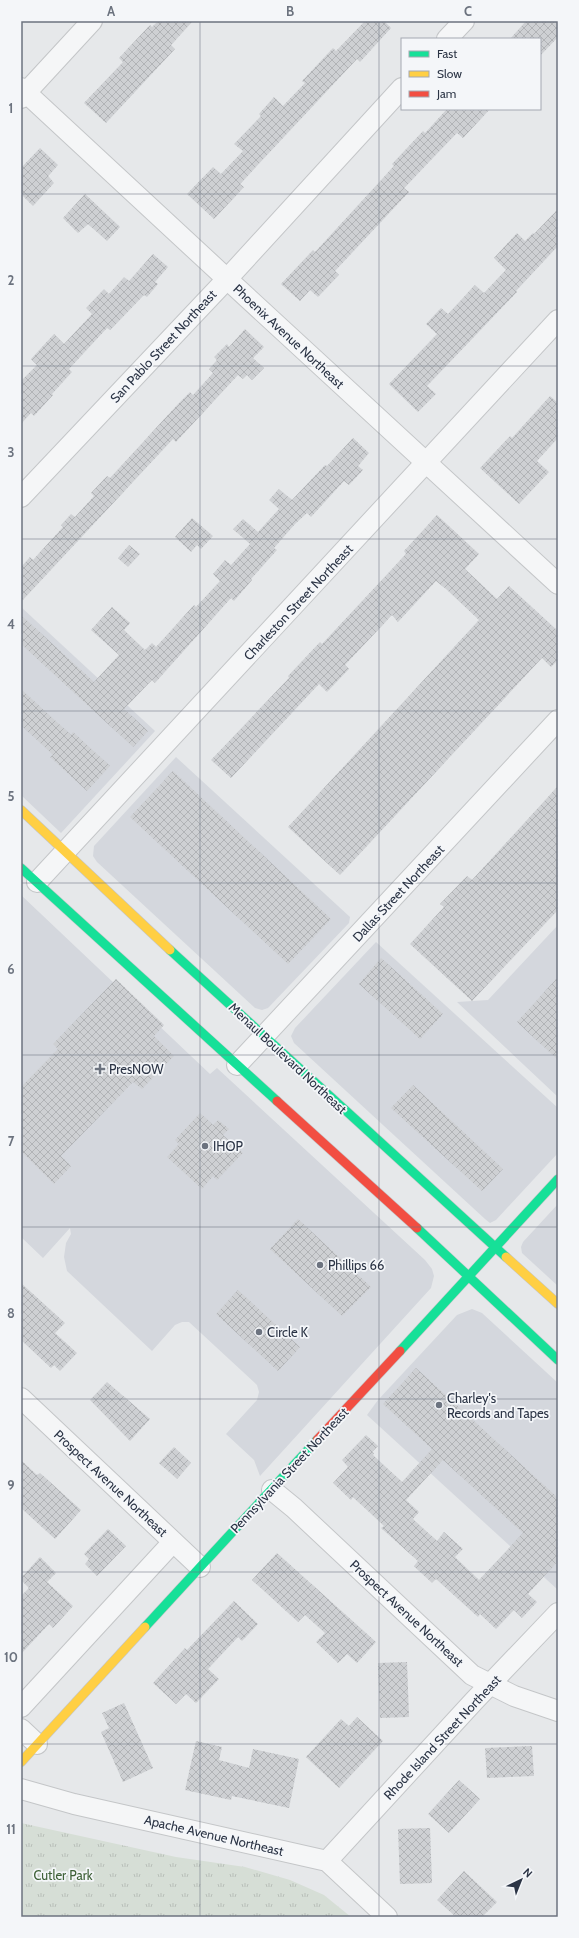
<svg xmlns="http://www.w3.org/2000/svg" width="579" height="1938" font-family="Cabin,sans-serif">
<defs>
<pattern id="grass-tufts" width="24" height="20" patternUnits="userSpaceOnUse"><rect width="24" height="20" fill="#d6ded6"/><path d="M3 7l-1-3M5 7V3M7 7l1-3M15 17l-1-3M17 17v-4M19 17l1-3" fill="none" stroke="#b8bfb9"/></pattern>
<pattern id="building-cross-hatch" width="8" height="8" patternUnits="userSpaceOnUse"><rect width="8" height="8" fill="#ced0d3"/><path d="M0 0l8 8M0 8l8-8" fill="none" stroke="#b1b3b6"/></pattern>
</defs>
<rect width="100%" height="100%" fill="#e6e8ea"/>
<g fill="#d4d7dd">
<polygon points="21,607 155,731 61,833 21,795"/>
<polygon points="176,757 350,917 349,923 268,1008 262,1010 255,1008 97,862 93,856 94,846"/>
<polygon points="21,895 210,1074 217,1068 425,1260 432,1269 434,1276 431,1288 260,1476 254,1460 226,1434 257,1400 259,1392 257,1385 189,1322 182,1322 175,1325 152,1351 67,1271 64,1257 66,1243 71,1234 70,1228 43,1258 21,1237"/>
<polygon points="558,925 558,1097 457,1002 488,1000"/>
<polygon points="376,942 558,1108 558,1153 496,1220 490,1223 485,1219 294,1043 291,1036 295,1028"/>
<polygon points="558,1204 558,1286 522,1253 521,1247 523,1242"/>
<polygon points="472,1309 482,1313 558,1383 558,1590 367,1415 378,1400 457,1315"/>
</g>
<polygon fill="url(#grass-tufts)" points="21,1823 176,1857 245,1867 290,1880 324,1895 351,1917 23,1917 21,1914"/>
<g fill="url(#building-cross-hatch)" fill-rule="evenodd">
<polygon points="158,21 193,21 171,45 175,49 106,123 84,103 123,62 119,58 150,25 152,27"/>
<polygon points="365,21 384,21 391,28 360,62 357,59 240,184 244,187 214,219 187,194 213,167 221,174 243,151 234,144 261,116 259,114 274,97 283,106 305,83 302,81 333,48 336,51"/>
<polygon points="526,21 558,21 558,37 540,56 540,39 510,39"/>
<polygon points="447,109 490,109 463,138 457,133 404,188 409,192 335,271 339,275 318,297 310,290 300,301 281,284 313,250 315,252 394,166 392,164 423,131 425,133"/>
<polygon points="40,148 58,165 48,176 54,183 33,206 21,194 21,168"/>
<polygon points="85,194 120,227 107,241 88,224 78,233 63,218"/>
<polygon points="558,209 558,246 516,291 517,292 427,386 436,394 418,412 389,384 437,334 426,324 441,308 448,314 475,285 484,293 506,270 494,258 517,233 525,241 533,233 534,234"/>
<polygon points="153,254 168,267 155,282 158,284 147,297 144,295 110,330 107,328 69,369 72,372 52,394 53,395 34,416 31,413 21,424 21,381 37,365 31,359 54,334 64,344 92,314 86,308 104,289 109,294 124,277 129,281"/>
<polygon points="245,329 264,347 253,358 264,368 252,380 247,375 243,379 238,375 176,442 173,439 21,602 21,567 30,557 33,560 63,527 61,525 71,514 75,517 94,496 91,493 107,476 110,478 178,404 190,392 193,395 213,373 209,369 217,360 214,357 227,344 229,347"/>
<polygon points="550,396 558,403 558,438 537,461 549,472 519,504 480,468 510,436 512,438"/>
<polygon points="353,438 369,453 358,466 363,470 349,485 344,481 311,517 307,513 295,524 274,548 277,550 251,579 252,580 234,601 231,598 155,683 152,680 124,709 148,731 133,747 21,644 21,615 94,682 119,655 91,630 112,607 130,623 124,630 145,650 152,643 156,647 194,605 196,607 220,581 213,574 225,560 231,565 250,544 233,529 243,519 258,532 279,509 269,500 279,489 292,500 325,465 327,466"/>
<polygon points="437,515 479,554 465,569 497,599 509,586 558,631 558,660 551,667 542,658 340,875 288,827 479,620 446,589 436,581 398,622 392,615 345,665 349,669 327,692 319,684 231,778 211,760 289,678 288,676 320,642 322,644 406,554 404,551"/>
<polygon points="192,518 213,536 201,549 197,545 191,552 175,537"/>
<polygon points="129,545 140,554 128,567 118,558"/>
<polygon points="21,689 71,735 73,732 110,766 87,791 50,757 53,755 21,725"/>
<polygon points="173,771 331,919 288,964 130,817"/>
<polygon points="558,786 558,910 472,1001 410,944 444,907 440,904 467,876 472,880"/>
<polygon points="381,958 443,1014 420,1039 359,984"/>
<polygon points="558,977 558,1060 517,1022"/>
<polygon points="116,979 164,1025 154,1036 174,1056 142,1089 133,1082 61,1156 71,1166 54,1184 21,1151 21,1087 58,1049 53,1044"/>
<polygon points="413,1085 503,1169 482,1191 391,1108"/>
<polygon points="200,1113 213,1125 218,1120 229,1129 223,1135 243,1153 217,1180 213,1176 202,1189 167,1157 179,1144 175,1140"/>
<polygon points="298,1219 371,1287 342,1316 270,1249"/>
<polygon points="21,1283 65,1323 55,1333 77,1353 60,1371 54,1365 51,1368 21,1340"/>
<polygon points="238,1290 300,1347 278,1371 216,1314"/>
<path d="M416,1368L558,1498V1561L528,1594L537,1602L522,1618L514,1610L496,1629L480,1614L478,1617L436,1579L432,1583L414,1566L418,1561L381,1528L384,1526L353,1497L351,1500L333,1483L348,1467L342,1460L366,1435L378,1446L372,1452L374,1453L373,1455L402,1482L432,1449L383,1404ZM443,1460L523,1533L479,1580L455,1557L463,1549L444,1532L437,1541L413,1519L419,1512L406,1500Z"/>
<polygon points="107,1382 150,1419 130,1441 90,1400"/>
<polygon points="174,1447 191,1463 177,1479 159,1463"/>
<polygon points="21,1460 37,1475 40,1473 81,1510 55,1539 21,1508"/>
<polygon points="108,1529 126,1546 97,1576 85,1564 89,1559 84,1554"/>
<polygon points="277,1553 376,1642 357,1663 347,1654 338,1663 316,1642 325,1633 305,1615 298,1622 252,1580"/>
<polygon points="40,1557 56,1573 47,1582 73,1606 53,1628 49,1624 21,1654 21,1596 29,1588 21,1580 21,1578"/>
<polygon points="234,1601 258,1624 242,1641 238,1637 208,1669 219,1679 196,1703 186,1694 176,1704 153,1683 185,1648 187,1650"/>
<polygon points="407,1662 409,1717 380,1718 378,1663"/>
<polygon points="124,1703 153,1768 123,1782 101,1732 109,1728 102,1713"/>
<polygon points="357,1717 383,1741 339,1788 306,1757 341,1719 349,1726"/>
<polygon points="196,1741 222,1747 219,1760 249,1768 253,1749 299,1759 289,1808 232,1796 231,1800 185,1790"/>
<polygon points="532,1746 534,1776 487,1778 485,1748"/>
<polygon points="459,1780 480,1799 449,1833 428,1814"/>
<polygon points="430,1828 432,1883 400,1884 398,1829"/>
<polygon points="464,1871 497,1902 482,1917 456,1917 437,1900"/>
</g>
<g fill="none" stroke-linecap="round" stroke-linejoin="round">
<defs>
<g id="street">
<polyline points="447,39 464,21"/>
<polyline points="21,88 227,279 558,584"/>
<polyline points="21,98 92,21"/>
<polyline points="21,497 227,279 402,88"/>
<polyline points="37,882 558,320"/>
<polyline points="237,1065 558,720"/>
<polyline points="21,1398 200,1567"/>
<polyline points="272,1490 294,1508 472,1675 514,1696 558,1711"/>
<polyline points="21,1707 173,1542"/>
<polyline points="21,1729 37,1744"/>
<polyline points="21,1789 74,1804 327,1861 387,1917"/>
<polyline points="327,1861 474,1701 558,1613"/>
</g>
<g id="fast">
<polyline points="21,868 277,1101"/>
<polyline points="170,950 506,1257"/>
<polyline points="417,1228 558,1360"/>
<polyline points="400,1351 558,1179"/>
<polyline points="145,1627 317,1440"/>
</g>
<g id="slow">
<polyline points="21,810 170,950"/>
<polyline points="506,1257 558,1304"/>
<polyline points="21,1762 145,1627"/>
</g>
<g id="jam">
<polyline points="277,1101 417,1228"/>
<polyline points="317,1440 400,1351"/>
</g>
</defs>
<use href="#street" stroke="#c4c6c8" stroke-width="22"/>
<use href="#fast" stroke="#c4c6c8" stroke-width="10"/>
<use href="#slow" stroke="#c4c6c8" stroke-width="10"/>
<use href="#jam" stroke="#c4c6c8" stroke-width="10"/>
<use href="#street" stroke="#f5f6f7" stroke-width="20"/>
<use href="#fast" stroke="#16e098" stroke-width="9"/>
<use href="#slow" stroke="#ffcf43" stroke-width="9"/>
<use href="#jam" stroke="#f24e42" stroke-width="9"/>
</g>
<path fill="none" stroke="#6c737f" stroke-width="1" stroke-opacity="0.55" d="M200,21V1917M379,21V1917M21,194H558M21,366H558M21,539H558M21,711H558M21,883H558M21,1055H558M21,1227H558M21,1399H558M21,1572H558M21,1744H558"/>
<g fill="#6c737f" stroke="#f4f6f9" stroke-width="1.5">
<path d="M98 1063h4v4h4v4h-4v4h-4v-4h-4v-4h4z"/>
<circle cx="205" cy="1146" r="4"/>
<circle cx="320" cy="1265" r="4"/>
<circle cx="259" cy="1332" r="4"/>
<circle cx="439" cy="1405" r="4"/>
</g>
<g text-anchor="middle" stroke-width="3.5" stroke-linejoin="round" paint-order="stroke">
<g font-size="13" fill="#2b3445" stroke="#f4f6f9">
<text transform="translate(289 336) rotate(43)" y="5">Phoenix Avenue Northeast</text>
<text transform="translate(163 346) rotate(-47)" y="5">San Pablo Street Northeast</text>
<text transform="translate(298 602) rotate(-47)" y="5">Charleston Street Northeast</text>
<text transform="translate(398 893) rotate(-47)" y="5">Dallas Street Northeast</text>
<text transform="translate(288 1058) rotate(43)" y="5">Menaul Boulevard Northeast</text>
<text transform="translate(289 1470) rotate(-47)" y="5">Pennsylvania Street Northeast</text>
<text transform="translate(111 1483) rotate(43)" y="5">Prospect Avenue Northeast</text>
<text transform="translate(407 1613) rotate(43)" y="5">Prospect Avenue Northeast</text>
<text transform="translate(442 1737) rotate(-47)" y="5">Rhode Island Street Northeast</text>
<text transform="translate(214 1835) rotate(13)" y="5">Apache Avenue Northeast</text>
</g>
<g font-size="13" fill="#2b3445" stroke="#f4f6f9" text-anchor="start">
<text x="109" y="1074">PresNOW</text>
<text x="213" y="1151">IHOP</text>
<text x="328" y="1270">Phillips 66</text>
<text x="267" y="1337">Circle K</text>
<text x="447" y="1403">Charley's<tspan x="447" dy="15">Records and Tapes</tspan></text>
</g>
<g font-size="13" fill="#3f6138" stroke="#f4f6f9">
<text x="63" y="1880">Cutler Park</text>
</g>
</g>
<rect width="579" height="1938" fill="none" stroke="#f4f6f9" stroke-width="44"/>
<rect x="401" y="38" width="140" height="72" fill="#f4f6f9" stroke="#a4a8b1"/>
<rect x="409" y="51" width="20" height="6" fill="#16e098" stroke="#a4a8b1"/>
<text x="437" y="58" font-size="12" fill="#2b3445">Fast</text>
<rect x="409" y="71" width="20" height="6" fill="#ffcf43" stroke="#a4a8b1"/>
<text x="437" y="78" font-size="12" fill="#2b3445">Slow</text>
<rect x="409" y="91" width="20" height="6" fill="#f24e42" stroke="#a4a8b1"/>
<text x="437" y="98" font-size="12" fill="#2b3445">Jam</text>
<g transform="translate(521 1880) rotate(43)" stroke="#f4f6f9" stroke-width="3" paint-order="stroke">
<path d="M0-3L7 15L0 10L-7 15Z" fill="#2b3445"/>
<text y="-6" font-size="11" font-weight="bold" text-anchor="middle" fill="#2b3445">N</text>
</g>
<rect x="22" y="22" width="535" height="1894" fill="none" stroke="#6c737f" stroke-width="1.5"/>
<g font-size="13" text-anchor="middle" font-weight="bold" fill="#6c737f">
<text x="111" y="16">A</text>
<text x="290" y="16">B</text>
<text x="468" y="16">C</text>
<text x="11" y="113">1</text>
<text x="11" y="285">2</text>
<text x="11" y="457">3</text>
<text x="11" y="629">4</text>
<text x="11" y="801">5</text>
<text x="11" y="974">6</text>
<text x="11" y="1146">7</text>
<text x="11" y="1318">8</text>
<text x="11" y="1490">9</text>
<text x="11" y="1662">10</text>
<text x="11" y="1834">11</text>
</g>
</svg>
